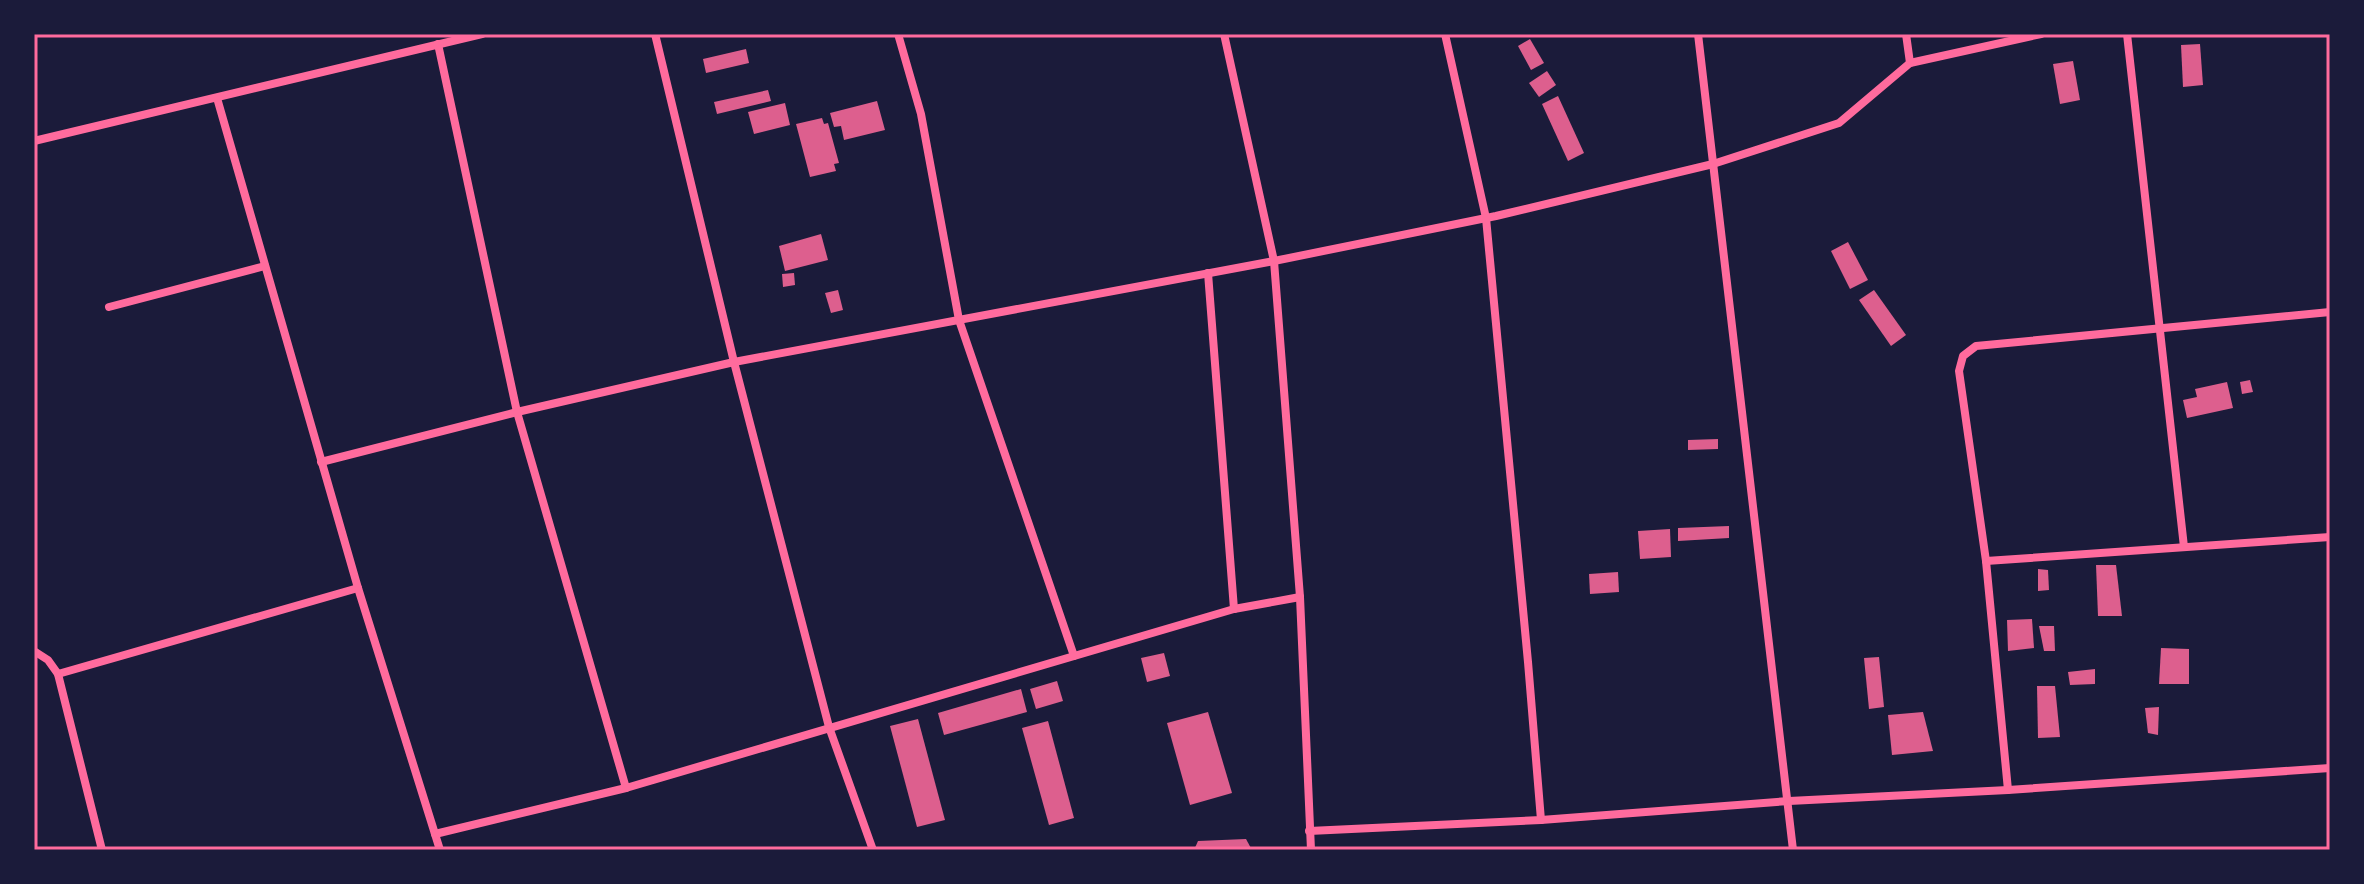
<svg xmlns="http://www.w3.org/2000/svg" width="2364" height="884" font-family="Manrope,sans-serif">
<rect width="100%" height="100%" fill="#1b1b3a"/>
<g fill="#dd5f8e">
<polygon points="1530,39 1544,63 1531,70 1518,46"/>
<polygon points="2200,44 2203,85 2183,87 2181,45"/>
<polygon points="746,49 749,63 706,73 703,59"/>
<polygon points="2073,61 2080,100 2060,104 2053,64"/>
<polygon points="1547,71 1556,85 1539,97 1529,83"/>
<polygon points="768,90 771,101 717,114 714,102"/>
<polygon points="1558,96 1584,153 1568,161 1542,104"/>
<polygon points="877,101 885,130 844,140 841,126 834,127 830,113"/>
<polygon points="785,103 790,125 754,134 748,112"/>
<polygon points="822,118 824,124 828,123 839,163 834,164 836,171 810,177 796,124"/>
<polygon points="821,234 828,260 785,271 779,246"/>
<polygon points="1848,242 1868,280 1850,289 1831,251"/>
<polygon points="794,273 795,285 783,287 782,274"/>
<polygon points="838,290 843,310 831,313 825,293"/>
<polygon points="1874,290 1906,335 1891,346 1859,300"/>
<polygon points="2250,380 2253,392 2242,394 2240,382"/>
<polygon points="2227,382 2233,408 2187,418 2183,400 2197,397 2195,389"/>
<polygon points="1718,439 1718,449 1688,450 1688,440"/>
<polygon points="1729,526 1729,538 1678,541 1678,528"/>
<polygon points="1670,529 1671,557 1640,559 1638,531"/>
<polygon points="2096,565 2116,565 2122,616 2098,616"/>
<polygon points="2038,569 2048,570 2049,590 2038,591"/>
<polygon points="1618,572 1619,592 1590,594 1589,574"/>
<polygon points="2032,619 2034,648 2008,651 2007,620"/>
<polygon points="2039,626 2054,626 2055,651 2044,651"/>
<polygon points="2161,648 2189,649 2189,684 2159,684"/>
<polygon points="1164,653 1170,676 1147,682 1141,658"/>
<polygon points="1879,657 1884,707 1869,709 1864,658"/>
<polygon points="2095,669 2095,684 2070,685 2068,672"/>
<polygon points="1057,681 1063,701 1036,709 1030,689"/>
<polygon points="2037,686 2055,686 2060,737 2038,738"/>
<polygon points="1021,689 1027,712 944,735 938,713"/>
<polygon points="2159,707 2158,735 2148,733 2145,708"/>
<polygon points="1208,712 1232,793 1190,805 1167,723"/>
<polygon points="1923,712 1933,751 1892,755 1888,715"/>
<polygon points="918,719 945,820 917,827 890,726"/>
<polygon points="1048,721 1074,818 1049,825 1022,728"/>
<polygon points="1246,839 1252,850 1194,850 1198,841"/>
</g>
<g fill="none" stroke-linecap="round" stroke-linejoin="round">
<g stroke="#ff6b9d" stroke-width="8">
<polyline points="655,34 734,362 829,727 873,850"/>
<polyline points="898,34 921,114 959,320 1074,656"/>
<polyline points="1224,34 1274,261 1300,597 1311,850"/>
<polyline points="1445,34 1486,218 1528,662 1541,820"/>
<polyline points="1698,34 1793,850"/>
<polyline points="1906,34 1910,63"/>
<polyline points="2127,34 2184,547"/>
<polyline points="438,44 517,412 626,788 1234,609 1300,597"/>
<polyline points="217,98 358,588 440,850"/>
<polyline points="34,141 482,34"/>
<polyline points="1208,273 1234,609"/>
<polyline points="109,307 265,266"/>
<polyline points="321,462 517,412 734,362 1274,261 1496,216 1713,164 1839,123 1910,63 2041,34"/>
<polyline points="1986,561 2330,537"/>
<polyline points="34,651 48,660 58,674 102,850"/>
<polyline points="58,674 358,588"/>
<polyline points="2008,790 1986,561 1959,371 1963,356 1976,346 2330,312"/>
<polyline points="1309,831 1541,820 1789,801 2008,790 2330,768"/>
<polyline points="435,834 626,788"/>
</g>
</g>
<rect width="2364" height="884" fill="none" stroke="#1b1b3a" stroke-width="72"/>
<rect x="36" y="36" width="2292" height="812" fill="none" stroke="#ff6b9d" stroke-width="3"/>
</svg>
